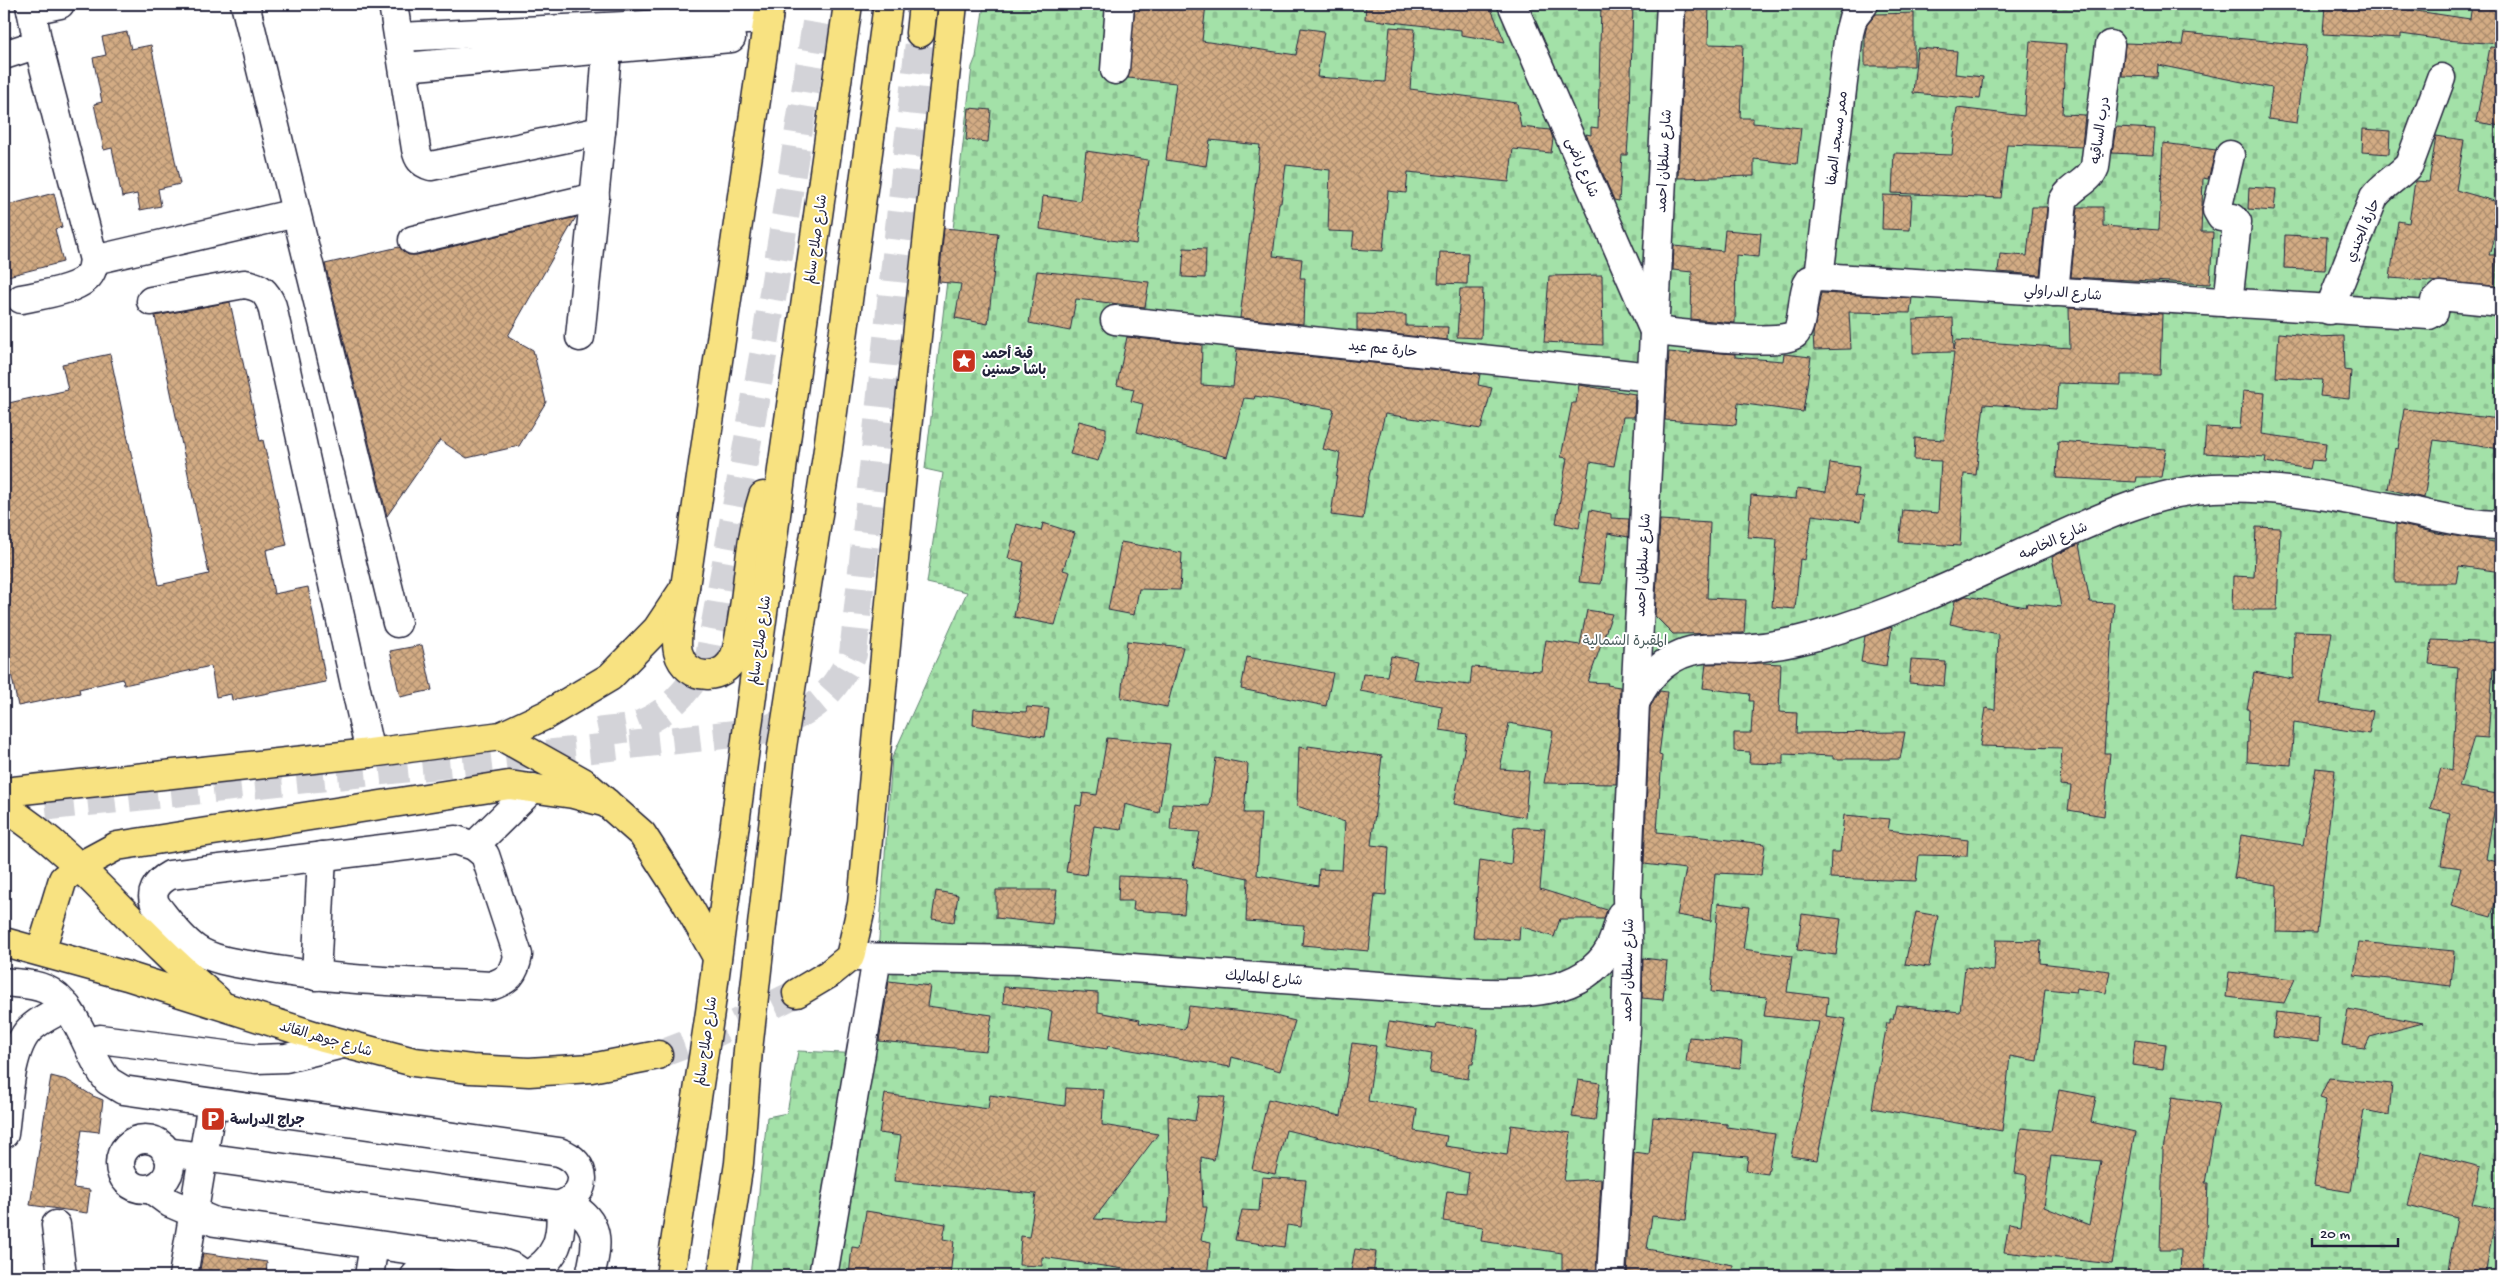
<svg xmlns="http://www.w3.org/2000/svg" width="2505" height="1280" font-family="'Gochi Hand','Playpen Sans Arabic',sans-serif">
<defs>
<pattern id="cemetery-stones" width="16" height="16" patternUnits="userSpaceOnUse" patternTransform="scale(1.25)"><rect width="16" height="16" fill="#a3e1a8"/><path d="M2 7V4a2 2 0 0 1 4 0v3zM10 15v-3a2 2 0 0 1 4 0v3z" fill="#8cc192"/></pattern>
<pattern id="building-cross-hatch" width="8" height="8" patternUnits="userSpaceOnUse" patternTransform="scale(1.25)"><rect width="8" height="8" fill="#d3ac84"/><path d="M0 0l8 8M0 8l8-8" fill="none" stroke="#ab8c6d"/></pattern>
</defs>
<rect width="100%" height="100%" fill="#fff"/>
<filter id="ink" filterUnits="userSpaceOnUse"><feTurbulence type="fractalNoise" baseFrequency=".02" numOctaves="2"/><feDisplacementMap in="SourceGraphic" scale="10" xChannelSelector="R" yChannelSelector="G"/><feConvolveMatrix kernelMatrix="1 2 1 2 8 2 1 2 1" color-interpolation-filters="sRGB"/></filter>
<g filter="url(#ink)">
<polygon fill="url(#cemetery-stones)" stroke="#628272" points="984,4 2501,4 2501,1276 750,1276 767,1117 787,1113 798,1051 864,1054 876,980 892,758 967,592 927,583 943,473 925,469 972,67 976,57"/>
<g fill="url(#building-cross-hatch)" stroke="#22223b" fill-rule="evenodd">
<polygon points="1135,4 1206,4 1202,41 1296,55 1301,28 1324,31 1317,77 1385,82 1390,27 1415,29 1410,89 1517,103 1521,127 1550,130 1553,139 1551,153 1513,149 1509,182 1408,172 1406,193 1388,191 1383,251 1352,249 1354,232 1328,231 1330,170 1286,165 1281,203 1279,203 1273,256 1302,259 1300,278 1305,278 1303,324 1240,318 1260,145 1210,140 1206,166 1166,160 1176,83 1128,78"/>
<polygon points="1366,4 1489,4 1505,42 1461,35 1461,30 1365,19"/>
<polygon points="1601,4 1633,4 1630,112 1627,155 1622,155 1619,201 1614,200 1586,134 1591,135 1591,127 1598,128"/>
<polygon points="1686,4 1709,4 1708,44 1743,45 1740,118 1753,118 1753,123 1801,128 1797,164 1754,159 1754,176 1678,178"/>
<polygon points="2325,4 2403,4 2403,9 2470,19 2472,4 2501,4 2501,44 2444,40 2401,34 2401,38 2323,34"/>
<polygon points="1914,13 1914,66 1865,66 1865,34 1867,25 1876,14"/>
<polygon points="127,32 131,49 151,45 180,184 158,189 161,206 140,210 137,194 122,197 112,148 104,150 94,104 102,102 93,58 106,55 102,37"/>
<polygon points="2184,33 2307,45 2297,123 2268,119 2272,88 2158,65 2157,77 2122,76 2125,43 2182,45"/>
<polygon points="2030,41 2066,44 2062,114 2085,115 2082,147 2007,144 2001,198 1892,193 1894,153 1952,155 1957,108 2024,116"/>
<polygon points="2490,47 2501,48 2501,126 2476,122"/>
<polygon points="1917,48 1957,51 1955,74 1983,77 1980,99 1913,93"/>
<polygon points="969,108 991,110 988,142 966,140"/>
<polygon points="2116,127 2155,129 2153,155 2112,153"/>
<polygon points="2363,129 2390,131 2389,154 2362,152"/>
<polygon points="2436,136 2464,140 2456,190 2501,203 2501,211 2489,255 2497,255 2495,286 2390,278 2398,221 2409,223 2415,181 2429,182"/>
<polygon points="2163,143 2216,150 2208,179 2203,178 2202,207 2201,232 2213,232 2210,284 2071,277 2078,207 2103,207 2103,226 2159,230"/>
<polygon points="1086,151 1148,160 1136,244 1040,229 1043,196 1080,201"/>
<polygon points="2249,187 2276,189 2274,211 2248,209"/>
<polygon points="54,193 62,227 55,229 63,262 4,277 4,206"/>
<polygon points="1883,195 1912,196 1910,230 1882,229"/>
<polygon points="2032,207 2047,207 2040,275 1998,272 2000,254 2027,256"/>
<polygon points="576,217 508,336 533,350 546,402 519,446 467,458 440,440 387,516 325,264 399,247 408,255 417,255"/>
<polygon points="944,228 998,233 988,324 955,318 961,284 939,282"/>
<polygon points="1725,230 1761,233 1759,257 1736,255 1735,323 1691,319 1692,272 1673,270 1674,246 1723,251"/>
<polygon points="2285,235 2327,237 2325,270 2284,268"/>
<polygon points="1184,248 1206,249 1205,278 1182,277"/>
<polygon points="1440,252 1468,253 1467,284 1438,283"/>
<polygon points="1037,271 1149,282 1145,307 1076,299 1070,331 1029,323"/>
<polygon points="1602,275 1603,345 1544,342 1549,276"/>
<polygon points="1460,289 1483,289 1481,338 1457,337"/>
<polygon points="1821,293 1912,298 1910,313 1849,312 1851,349 1814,350 1813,334"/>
<polygon points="230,302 260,441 263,440 287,545 266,550 274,594 308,587 326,682 232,700 231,694 216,697 211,666 124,685 123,679 79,689 80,693 18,706 4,641 4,404 68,390 62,364 110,354 159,585 209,574 155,316"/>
<polygon points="2069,308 2162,314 2160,375 2121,375 2121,385 2058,383 2056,409 1984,404 1976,475 1964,474 1960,546 1899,542 1903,510 1938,513 1941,461 1914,460 1915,438 1944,440 1954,352 1913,353 1913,320 1953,318 1954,350 1956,340 2070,348"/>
<polygon points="1357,314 1406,315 1406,326 1448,327 1447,340 1357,330"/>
<polygon points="2279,333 2315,337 2344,336 2345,370 2351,371 2349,399 2320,396 2322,380 2276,377"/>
<polygon points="1127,337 1202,345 1201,385 1233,387 1237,349 1480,374 1478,385 1492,388 1481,429 1385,414 1369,476 1363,519 1331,515 1340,453 1323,449 1334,409 1255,396 1254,399 1244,398 1227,457 1137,432 1143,404 1131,401 1134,389 1117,385"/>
<polygon points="1691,351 1735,354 1735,357 1783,361 1784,354 1811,357 1803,412 1738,403 1736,425 1665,420 1669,352 1691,354"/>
<polygon points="1579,385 1635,394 1634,417 1623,417 1614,466 1590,462 1579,528 1556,523 1567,458 1561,457 1572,403 1576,403"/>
<polygon points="2243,391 2265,393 2262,434 2326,443 2324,461 2312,460 2310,469 2265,462 2266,457 2204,453 2206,427 2240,429"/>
<polygon points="2404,409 2501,419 2501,449 2434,440 2424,498 2388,489 2395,448 2398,449"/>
<polygon points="1079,421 1106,428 1106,438 1098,461 1070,454"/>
<polygon points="2058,441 2166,449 2161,477 2137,477 2136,482 2056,478"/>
<polygon points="1830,463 1859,467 1855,496 1864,497 1861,521 1812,515 1805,560 1800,559 1795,609 1772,607 1777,539 1748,537 1751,495 1796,499 1797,488 1826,492"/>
<polygon points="1590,510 1611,514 1611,518 1629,519 1628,537 1608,533 1601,584 1579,582"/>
<polygon points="1660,520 1710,523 1707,598 1746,600 1744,633 1673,634 1655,616"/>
<polygon points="1043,523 1075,533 1063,570 1070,572 1055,625 1014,617 1024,562 1008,558 1017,524 1041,531"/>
<polygon points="2396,524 2442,534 2501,543 2501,572 2459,566 2456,583 2395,583"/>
<polygon points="2256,527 2280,528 2277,610 2232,610 2233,576 2254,577"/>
<polygon points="1121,542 1182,553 1180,590 1139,589 1134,615 1108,610"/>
<polygon points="2079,544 2090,602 2114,603 2104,753 2110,753 2104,816 2068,810 2071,786 2060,785 2062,748 1980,746 1986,708 1995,710 1998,634 1950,624 1955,601 1966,596 2026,607 2027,603 2061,607 2052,557"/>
<polygon points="1587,610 1612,614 1588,682 1608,683 1607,685 1620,687 1616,784 1544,783 1553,731 1509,723 1500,769 1529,771 1525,817 1454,804 1467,734 1440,730 1442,706 1360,691 1363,674 1387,676 1391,656 1417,661 1413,679 1470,685 1472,667 1541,671 1546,640 1580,645"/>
<polygon points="1892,627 1886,666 1861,662 1865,636"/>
<polygon points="2294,631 2332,632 2320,703 2373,711 2369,734 2294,722 2291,765 2247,762 2249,709 2247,709 2254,672 2293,679"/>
<polygon points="2432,640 2501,643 2501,670 2493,669 2488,738 2474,737 2459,787 2497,794 2486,859 2501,863 2501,894 2498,893 2491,917 2451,906 2461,868 2441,865 2450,813 2430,808 2441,768 2452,771 2458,667 2429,664"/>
<polygon points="1127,641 1183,647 1167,707 1121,698"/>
<polygon points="422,645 432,690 400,697 390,651"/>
<polygon points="1247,657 1333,673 1326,706 1241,689"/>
<polygon points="1911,660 1946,662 1944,686 1909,683"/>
<polygon points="1764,663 1781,664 1779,712 1797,713 1796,733 1905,732 1900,759 1833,759 1833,756 1783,754 1783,764 1749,763 1750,752 1734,751 1734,733 1751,733 1753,701 1749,701 1750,694 1703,688 1706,664"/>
<polygon points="1660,691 1667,692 1659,755 1662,756 1657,832 1765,844 1761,875 1715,873 1711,921 1677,915 1686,869 1644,864 1650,707"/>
<polygon points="1027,707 1049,709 1045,737 973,725 974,709 1026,712"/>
<polygon points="1107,738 1170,744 1159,813 1125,804 1121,830 1094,826 1086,875 1066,872 1076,805 1081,806 1083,793 1097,795"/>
<polygon points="1308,746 1382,756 1371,845 1389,847 1386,895 1375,894 1369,951 1302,945 1304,925 1246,921 1248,878 1193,867 1200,832 1170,830 1172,804 1209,806 1216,758 1248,764 1244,813 1261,813 1257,875 1318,886 1319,869 1342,870 1345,822 1297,806 1299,747 1308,749"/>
<polygon points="2316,768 2335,770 2317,933 2276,932 2277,885 2234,878 2241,835 2303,845"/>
<polygon points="1844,815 1890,819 1888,830 1968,840 1967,856 1919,855 1916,881 1830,878 1831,852 1840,852"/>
<polygon points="1514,827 1545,829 1540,889 1607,910 1604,919 1560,919 1554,937 1520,926 1519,940 1473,937 1480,860 1511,865"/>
<polygon points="1119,876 1187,879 1184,914 1133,910 1134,901 1118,901"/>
<polygon points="996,890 1057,890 1052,924 996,918"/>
<polygon points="936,891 958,895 954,922 932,919"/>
<polygon points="1718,903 1749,907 1743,949 1792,956 1787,992 1828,997 1826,1016 1846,1019 1817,1160 1791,1156 1819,1022 1764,1016 1767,997 1711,992"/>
<polygon points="1916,912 1938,916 1929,967 1905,964"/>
<polygon points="1802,914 1841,919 1836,955 1797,950"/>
<polygon points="1996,940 2041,941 2040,963 2110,971 2106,993 2077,988 2076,992 2045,989 2037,1061 2010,1056 2002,1131 1872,1108 1887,1023 1890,1023 1890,1019 1893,1019 1896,1005 1960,1012 1965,967 1994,971"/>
<polygon points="2359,942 2454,951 2451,986 2354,975"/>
<polygon points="1643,958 1667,961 1663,1000 1642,998"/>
<polygon points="2229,972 2295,979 2284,1003 2226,997"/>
<polygon points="889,981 930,986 927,1006 992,1015 986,1051 879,1041"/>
<polygon points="1004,987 1098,993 1098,1012 1140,1020 1139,1023 1185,1029 1189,1006 1271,1015 1295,1021 1280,1071 1232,1057 1230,1067 1108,1046 1107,1049 1048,1040 1052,1011 1003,1003"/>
<polygon points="2348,1009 2423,1023 2370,1037 2365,1048 2342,1045"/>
<polygon points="2276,1012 2319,1017 2318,1042 2273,1037"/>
<polygon points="1389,1022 1436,1029 1437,1023 1478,1029 1473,1064 1470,1064 1468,1079 1429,1073 1432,1054 1385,1046"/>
<polygon points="1689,1037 1742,1042 1740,1068 1686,1062"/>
<polygon points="2135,1040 2166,1044 2163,1069 2132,1065"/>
<polygon points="1352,1043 1376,1046 1368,1101 1417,1109 1414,1131 1447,1136 1445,1146 1507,1155 1511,1125 1571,1133 1564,1181 1601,1179 1596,1276 1562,1276 1562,1253 1481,1241 1483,1227 1443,1221 1447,1191 1466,1193 1469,1173 1286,1130 1275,1174 1252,1169 1268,1099 1341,1116"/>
<polygon points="51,1076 67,1080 93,1096 103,1100 99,1132 82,1130 73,1188 90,1190 87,1213 30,1205"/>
<polygon points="2329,1078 2392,1084 2389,1115 2364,1110 2351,1192 2314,1186 2326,1099 2320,1097"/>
<polygon points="1578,1080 1600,1083 1595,1120 1572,1117"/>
<polygon points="1066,1088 1104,1090 1102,1125 1158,1134 1094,1219 1167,1223 1170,1196 1168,1116 1195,1121 1199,1096 1225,1097 1214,1160 1201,1157 1203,1207 1207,1207 1201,1240 1211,1242 1207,1276 1158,1271 1158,1274 1042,1257 1042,1266 1019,1265 1021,1236 1029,1237 1036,1194 894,1181 901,1136 879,1133 885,1094 988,1109 990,1095 1065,1106"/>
<path d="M2059,1090L2096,1097L2091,1122L2135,1132L2112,1264L2004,1252L2009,1223L2021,1225L2027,1175L2015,1173L2021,1128L2051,1131ZM2051,1156L2101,1161L2089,1225L2044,1207Z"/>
<polygon points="2172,1097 2219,1104 2205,1183 2208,1183 2204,1276 2180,1276 2181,1250 2160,1250 2163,1150"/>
<polygon points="1653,1117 1727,1124 1727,1127 1775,1134 1768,1174 1746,1171 1748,1157 1693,1152 1686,1220 1652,1216 1647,1249 1733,1265 1732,1276 1627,1276 1634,1153 1649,1155"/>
<polygon points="2422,1152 2481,1167 2472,1204 2497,1209 2485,1276 2448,1269 2457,1218 2408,1205"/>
<polygon points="1262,1177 1306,1180 1301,1227 1287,1225 1284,1247 1235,1240 1242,1210 1259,1211"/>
<polygon points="866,1211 946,1224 943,1239 954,1241 950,1276 849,1276 852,1247 860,1248"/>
<polygon points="1355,1249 1376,1252 1373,1276 1350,1276"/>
<polygon points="203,1253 267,1262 266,1276 199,1276"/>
</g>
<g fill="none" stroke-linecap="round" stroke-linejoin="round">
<g stroke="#d3d3d8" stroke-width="28" stroke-dasharray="28 14" stroke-linecap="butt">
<path d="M598,732C608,730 620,730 629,728C668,717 689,689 709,657L763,356L819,4"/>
<path d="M4,811L762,731C811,711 828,703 853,654L920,33"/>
<polyline points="658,1055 716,1033 797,993"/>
</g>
<defs>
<g id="minor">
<polyline points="245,4 397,623"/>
<path d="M393,4L416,149C418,159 421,163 431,166L601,131"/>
<path d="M1512,4L1654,331C1677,333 1782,347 1795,334C1803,326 1802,297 1807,285L1810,280L1819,277L2429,315L2434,312L2435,301L2440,296L2501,302"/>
<polyline points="31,10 60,4"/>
<polyline points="400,37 768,19"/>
<polyline points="4,55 38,44"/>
<polyline points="404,67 731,38"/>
<polyline points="1115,70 1120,4"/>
<polyline points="413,240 595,197"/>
<polyline points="94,260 296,213"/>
<polyline points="1819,277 1849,33 1853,18 1864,4"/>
<path d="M2054,292L2063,201C2070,186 2089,183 2095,167L2110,45"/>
<path d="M21,299C39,295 83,290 91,272C93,269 93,264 94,260L38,44L30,4"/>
<path d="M151,301L244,284C260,286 266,291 272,306L370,753"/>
<polyline points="2228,303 2237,222 2233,218 2221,217 2217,210 2230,155"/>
<path d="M2329,310L2374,197C2384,184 2398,177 2409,165L2441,78"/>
<polyline points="1115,320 1652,377"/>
<polyline points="580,337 601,131 607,49"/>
<path d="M1636,701C1648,674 1671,652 1702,649C1715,647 1729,649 1743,649C1768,647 1792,643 1816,636C1893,614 1966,579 2038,546C2093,521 2152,492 2213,488C2280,485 2345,499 2410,511C2440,517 2470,525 2501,525"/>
<path d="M456,840L474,846L485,855L518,955C515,973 509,980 491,986C412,982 332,981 254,966C235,963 212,960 196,949C181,939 169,922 158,908C147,894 157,882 170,875Z"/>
<polyline points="474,846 533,788"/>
<path d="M850,957L1022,960L1462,992C1510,994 1582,999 1610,948C1615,938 1618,926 1621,915"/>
<polyline points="316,976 322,856"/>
<path d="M4,982C18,984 32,983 45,989C74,1001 86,1048 103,1074L108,1081L123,1090L559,1152C589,1162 590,1194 560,1205"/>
<polyline points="100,1039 256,1059 286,1058 343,1044"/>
<path d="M4,1134C8,1105 9,1050 30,1029C41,1019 54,1013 67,1007"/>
<circle cx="145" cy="1164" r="25"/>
<path d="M166,1152L575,1208C602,1226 597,1247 590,1276"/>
<polyline points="151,1189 170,1203 215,1222 498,1262 513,1267 526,1276"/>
<polyline points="56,1225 62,1276"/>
<polyline points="183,1276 212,1103"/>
<polyline points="369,1276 374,1245"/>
<polyline points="415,1276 436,1253"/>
<path d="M526,1276C557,1260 563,1238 560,1205"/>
<polyline points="823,1276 877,958"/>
<polyline points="1611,1276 1626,1027 1628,943 1627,897 1635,702 1671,4"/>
</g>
<g id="major">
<polyline points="920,33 923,4"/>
<polyline points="4,792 370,753 501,736 546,715 610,677 657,629 685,587 770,4"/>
<path d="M4,807C65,845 111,901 163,951C180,968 199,984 217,1000"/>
<polyline points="4,942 127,976 323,1038 414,1062 471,1069 529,1072 591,1068 658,1055"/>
<polyline points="797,993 829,974 850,957 862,904 901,484 953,4"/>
</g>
<g id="highway">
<path d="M685,587C683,604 674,636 678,652C686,681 724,683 735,655C739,644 740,632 742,621C749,579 750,536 763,496"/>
<polyline points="501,736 583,782 642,834 686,902 716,955"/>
<polyline points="41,951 63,879 80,866 117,846 509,785 573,794 607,803"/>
<polyline points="670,1276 710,1012 783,462 848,4"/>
<polyline points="722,1276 739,1163 748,1050 782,747 827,456 888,4"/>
</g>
</defs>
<use href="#minor" stroke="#22223b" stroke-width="31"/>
<use href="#major" stroke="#22223b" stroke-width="31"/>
<use href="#highway" stroke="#22223b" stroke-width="31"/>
<use href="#minor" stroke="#fff" stroke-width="28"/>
<use href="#major" stroke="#f8e281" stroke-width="28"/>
<use href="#highway" stroke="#f8e281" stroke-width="28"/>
</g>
</g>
<defs>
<symbol id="sight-square" viewBox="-11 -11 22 22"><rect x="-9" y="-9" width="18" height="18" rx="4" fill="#c8321e" stroke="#fff"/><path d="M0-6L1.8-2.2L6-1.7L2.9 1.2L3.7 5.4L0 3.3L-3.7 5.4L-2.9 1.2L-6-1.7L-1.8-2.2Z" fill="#fff"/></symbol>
<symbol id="parking-square" viewBox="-11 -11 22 22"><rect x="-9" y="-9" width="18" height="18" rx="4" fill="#c8321e" stroke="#fff"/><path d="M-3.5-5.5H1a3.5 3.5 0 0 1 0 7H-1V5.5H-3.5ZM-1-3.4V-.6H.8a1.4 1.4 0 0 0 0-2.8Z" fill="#fff"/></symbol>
</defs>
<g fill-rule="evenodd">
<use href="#sight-square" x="950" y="347" width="28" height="28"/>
<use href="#parking-square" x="199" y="1105" width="28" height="28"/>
</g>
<g text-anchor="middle" stroke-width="4" stroke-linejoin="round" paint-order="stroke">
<g font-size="14" fill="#22223b" stroke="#fff">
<text transform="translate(2099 130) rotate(-82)" y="5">درب الساقيه</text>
<text transform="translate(1836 138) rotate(-83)" y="5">ممر مسجد الصفا</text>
<text transform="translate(1663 161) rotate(-87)" y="5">شارع سلطان احمد</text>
<text transform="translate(1583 167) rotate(67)" y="5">شارع راضى</text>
<text transform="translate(2362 230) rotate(-67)" y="5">حارة الجندي</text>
<text transform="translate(815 239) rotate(-82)" y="5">شارع صلاح سالم</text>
<text transform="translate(2063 292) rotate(4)" y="5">شارع الدراولي</text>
<text transform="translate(1383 348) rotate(6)" y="5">حارة عم عيد</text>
<text transform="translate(2053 540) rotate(-24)" y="5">شارع الخاصه</text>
<text transform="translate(1642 565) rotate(-87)" y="5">شارع سلطان احمد</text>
<text transform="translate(759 640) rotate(-82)" y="5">شارع صلاح سالم</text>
<text transform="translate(1627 970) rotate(-89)" y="5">شارع سلطان احمد</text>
<text transform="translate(1264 977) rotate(4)" y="5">شارع المماليك</text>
<text transform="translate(326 1038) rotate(16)" y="5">شارع جوهر القائد</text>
<text transform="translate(705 1041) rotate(-82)" y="5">شارع صلاح سالم</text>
</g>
<g font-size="14" font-weight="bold" fill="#22223b" stroke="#fff" text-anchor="start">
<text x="982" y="358">قبة أحمد<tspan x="982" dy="16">باشا حسنين</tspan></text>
<text x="230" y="1124">جراج الدراسة</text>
</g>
<g font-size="14" fill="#495b5c" stroke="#fff">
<text x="1625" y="645">المقبرة الشمالية</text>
</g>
</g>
<rect width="2505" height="1280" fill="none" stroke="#fff" stroke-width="20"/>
<rect x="10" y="10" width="2485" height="1260" fill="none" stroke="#22223b" stroke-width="2" filter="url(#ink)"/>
<path d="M2312 1238v8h86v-8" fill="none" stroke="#22223b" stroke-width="2.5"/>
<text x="2320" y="1238" font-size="15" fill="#22223b" stroke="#ffffff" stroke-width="4" paint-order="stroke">20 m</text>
</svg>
